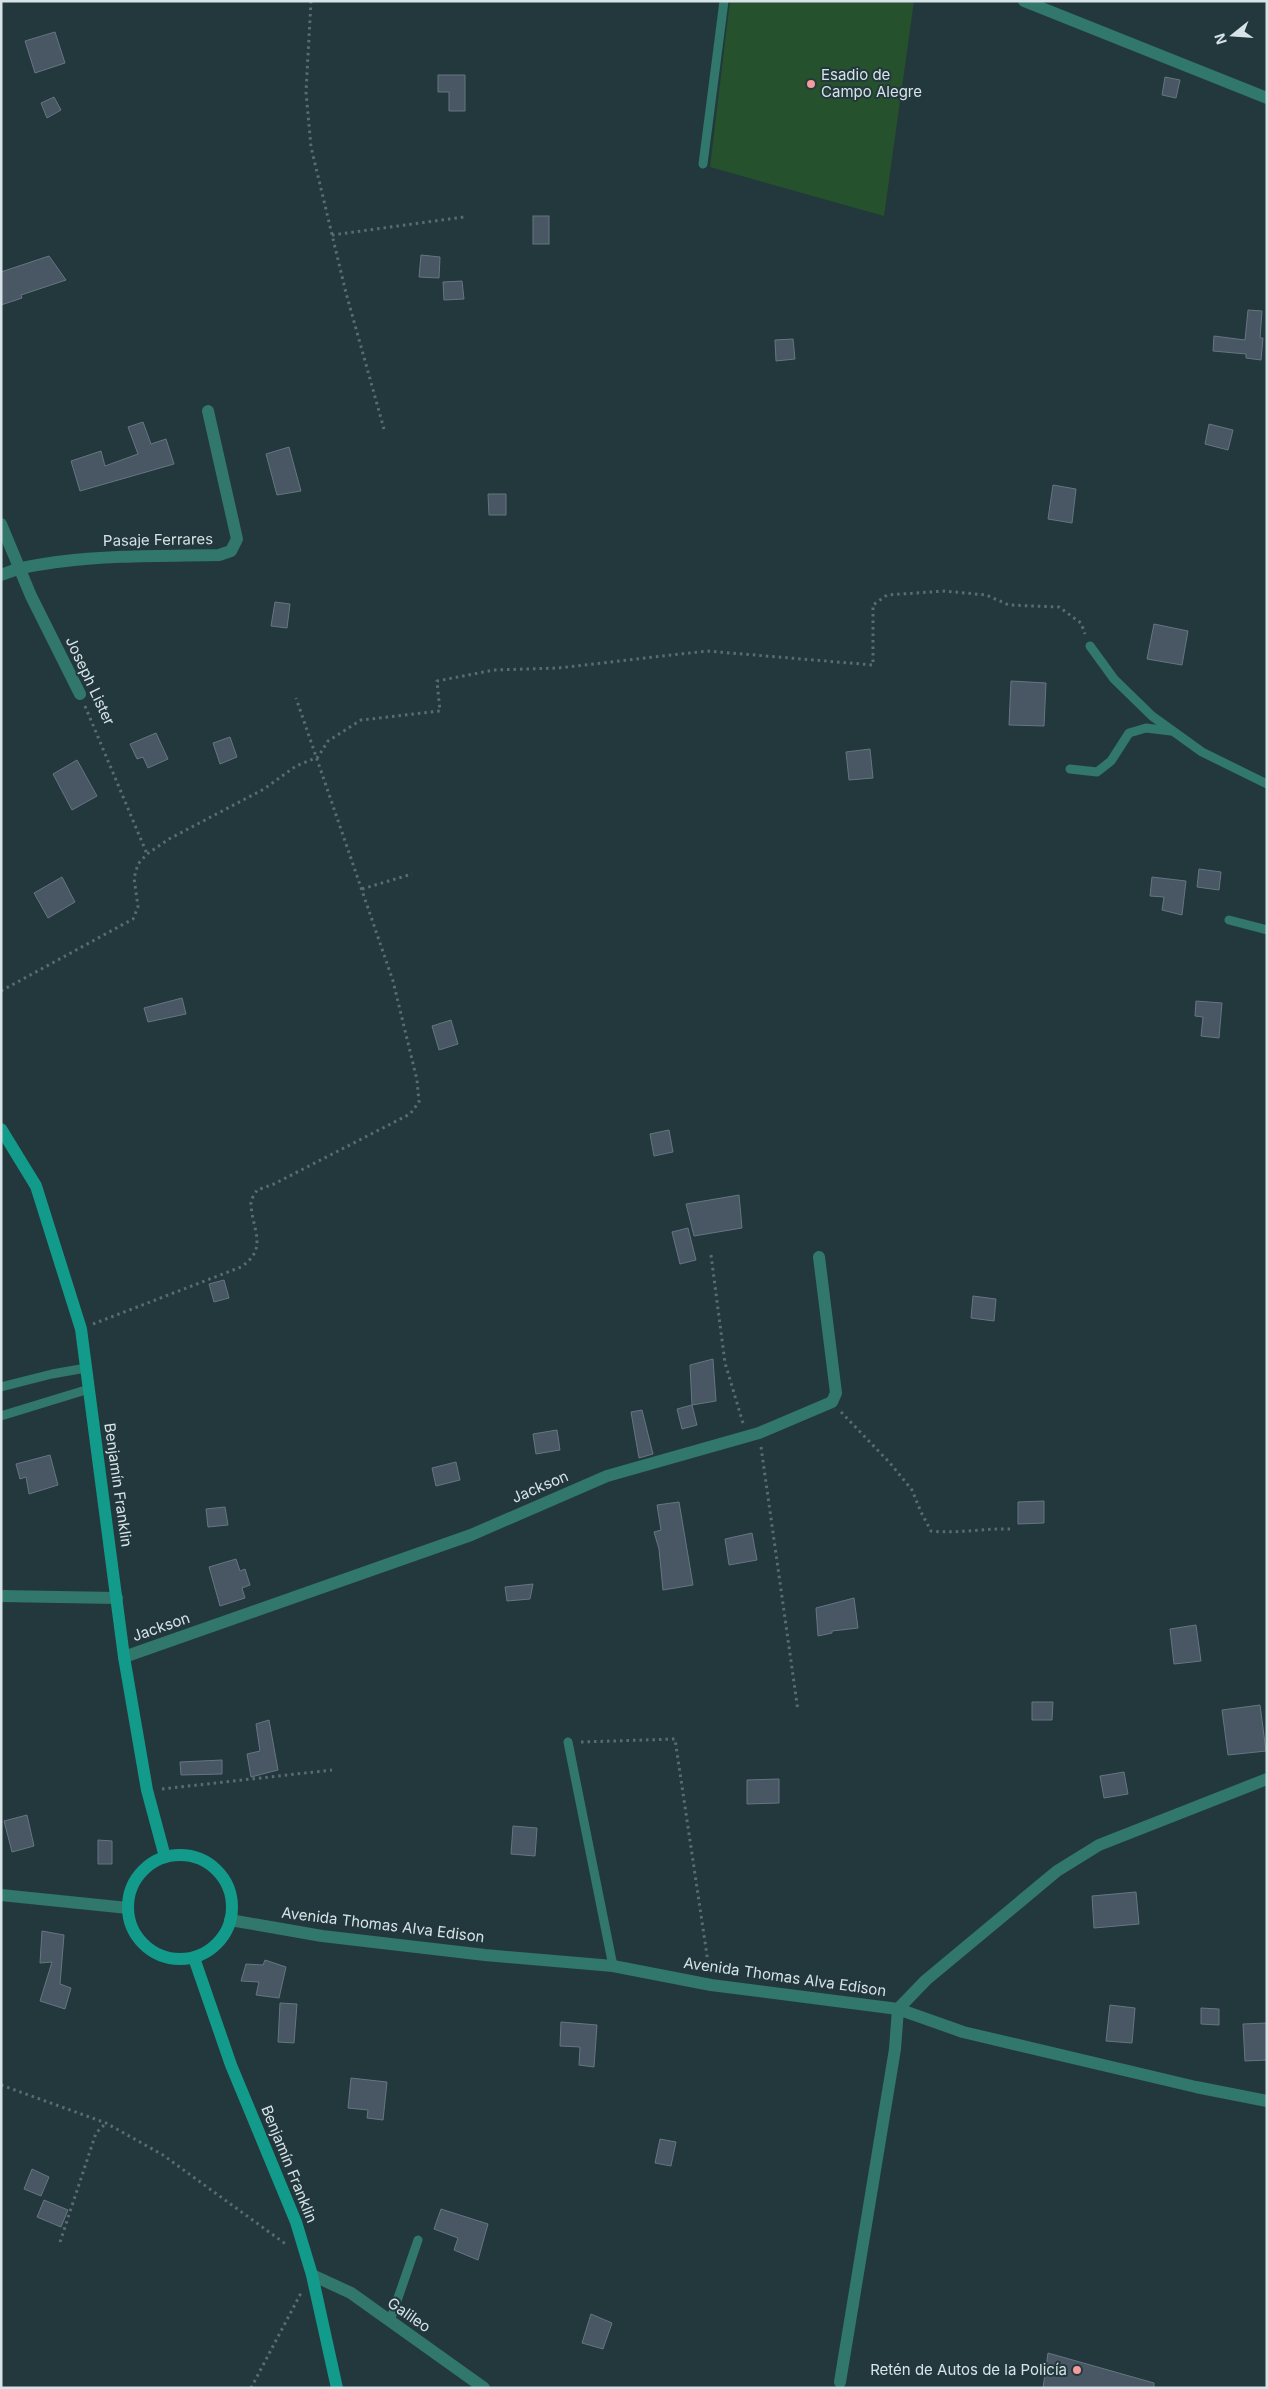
<svg xmlns="http://www.w3.org/2000/svg" width="1268" height="2389" font-family="Inter,sans-serif">
<rect width="100%" height="100%" fill="#23383d"/>
<polygon fill="#25512d" points="730,1 914,1 884,216 710,167"/>
<g fill="#495764" stroke="#667582">
<polygon points="55,32 65,63 35,73 25,41"/>
<polygon points="438,75 465,75 465,111 449,111 449,92 438,92"/>
<polygon points="1165,77 1180,80 1176,98 1162,95"/>
<polygon points="54,97 61,110 47,118 41,103"/>
<rect x="533" y="216" width="16" height="28"/>
<polygon points="421,255 440,257 439,278 419,277"/>
<polygon points="49,256 66,280 21,295 22,298 1,305 1,272"/>
<polygon points="462,281 464,299 444,300 443,282"/>
<polygon points="1248,310 1262,311 1260,338 1263,338 1261,360 1246,358 1246,354 1213,351 1214,336 1245,340"/>
<polygon points="793,339 795,359 776,361 775,340"/>
<polygon points="143,422 151,444 166,439 174,464 80,491 71,461 101,451 105,466 138,454 128,427"/>
<polygon points="1209,424 1233,430 1228,450 1205,444"/>
<polygon points="289,447 301,491 277,495 266,454"/>
<polygon points="1053,485 1076,489 1072,523 1048,519"/>
<polygon points="488,494 506,494 506,515 489,515"/>
<polygon points="275,602 290,604 287,628 271,626"/>
<polygon points="1154,624 1188,631 1182,665 1147,659"/>
<polygon points="1011,681 1046,683 1044,726 1009,725"/>
<polygon points="156,733 168,759 148,768 143,757 137,759 130,744"/>
<polygon points="230,737 237,757 220,764 213,743"/>
<polygon points="870,749 873,778 849,780 846,752"/>
<polygon points="77,760 97,796 72,810 53,774"/>
<polygon points="1199,869 1221,872 1219,890 1197,887"/>
<polygon points="62,877 75,902 48,918 34,893"/>
<polygon points="1152,877 1186,881 1182,915 1162,910 1164,897 1150,896"/>
<polygon points="182,998 186,1014 148,1022 144,1008"/>
<polygon points="1196,1001 1222,1003 1219,1038 1201,1036 1203,1017 1195,1016"/>
<polygon points="451,1020 458,1044 439,1050 432,1026"/>
<polygon points="669,1130 673,1152 654,1156 650,1134"/>
<polygon points="739,1195 742,1228 694,1236 686,1204"/>
<polygon points="688,1228 696,1260 680,1264 672,1232"/>
<polygon points="224,1280 229,1298 214,1302 209,1284"/>
<polygon points="973,1296 996,1299 994,1321 971,1318"/>
<polygon points="713,1359 716,1401 692,1405 690,1365"/>
<polygon points="692,1405 697,1425 682,1429 677,1409"/>
<polygon points="642,1410 653,1454 639,1458 631,1412"/>
<polygon points="557,1430 560,1450 536,1454 533,1434"/>
<polygon points="50,1455 58,1485 29,1494 26,1477 20,1479 16,1464"/>
<polygon points="456,1462 460,1480 436,1486 432,1468"/>
<polygon points="1044,1501 1044,1523 1018,1524 1018,1502"/>
<polygon points="679,1502 693,1585 663,1590 659,1549 654,1532 661,1530 657,1505"/>
<polygon points="225,1507 228,1525 208,1527 206,1509"/>
<polygon points="752,1533 757,1560 729,1565 725,1539"/>
<polygon points="236,1559 240,1571 245,1569 250,1585 242,1588 245,1598 220,1606 209,1567"/>
<polygon points="533,1584 530,1599 507,1601 505,1587"/>
<polygon points="854,1598 858,1628 832,1631 832,1633 818,1636 816,1608"/>
<polygon points="1196,1625 1201,1661 1174,1664 1170,1629"/>
<polygon points="1032,1702 1053,1702 1052,1720 1032,1720"/>
<polygon points="1260,1705 1266,1751 1228,1755 1222,1710"/>
<polygon points="269,1720 278,1770 251,1777 247,1754 260,1751 256,1724"/>
<polygon points="222,1760 222,1774 181,1775 180,1762"/>
<polygon points="1124,1772 1128,1794 1104,1798 1100,1776"/>
<polygon points="779,1779 779,1803 747,1804 747,1780"/>
<polygon points="27,1815 34,1846 12,1852 4,1821"/>
<polygon points="513,1826 537,1828 535,1856 511,1854"/>
<polygon points="98,1840 112,1841 112,1864 98,1864"/>
<polygon points="1136,1892 1139,1924 1094,1928 1092,1896"/>
<polygon points="42,1931 64,1935 60,1984 71,1988 65,2009 40,2001 52,1962 40,1963"/>
<polygon points="265,1960 286,1967 279,1998 256,1995 259,1982 241,1981 246,1964 263,1965"/>
<polygon points="280,2003 297,2004 294,2043 278,2042"/>
<polygon points="1110,2005 1135,2008 1132,2043 1106,2041"/>
<polygon points="1201,2008 1219,2009 1219,2025 1201,2024"/>
<polygon points="561,2022 597,2025 594,2067 579,2065 580,2047 560,2046"/>
<polygon points="1267,2023 1267,2060 1245,2061 1243,2024"/>
<polygon points="351,2078 387,2082 383,2120 367,2118 368,2110 348,2108"/>
<polygon points="660,2139 676,2142 671,2166 655,2163"/>
<polygon points="32,2169 49,2177 41,2196 24,2189"/>
<polygon points="44,2200 68,2210 61,2227 37,2217"/>
<polygon points="441,2209 488,2224 478,2260 454,2250 458,2238 434,2229"/>
<polygon points="591,2314 612,2323 603,2349 582,2343"/>
<polygon points="1048,2353 1154,2383 1154,2388 1043,2388"/>
</g>
<g fill="none" stroke-linecap="round" stroke-linejoin="round">
<g stroke="#596c70" stroke-width="3" stroke-dasharray="2.5 4" stroke-linecap="butt">
<polyline points="311,1 306,92 311,147 346,293 384,429"/>
<polyline points="332,235 464,217"/>
<polyline points="85,706 147,854"/>
<polyline points="362,889 412,874"/>
<polyline points="1,991 133,919 138,907 134,878 138,864 147,854 169,839 264,789 296,766 318,757 328,741 361,720 440,711 437,681 494,670 558,668 707,651 873,665 873,605 887,595 945,591 986,595 1009,605 1059,607 1081,623 1085,634"/>
<polyline points="711,1255 725,1363 743,1423"/>
<path d="M93,1324L241,1267C269,1248 252,1230 251,1204C250,1200 255,1194 257,1190L274,1184L410,1114L419,1102L417,1080L393,981L296,698"/>
<path d="M841,1412L890,1463L912,1490L921,1512L931,1531C958,1534 984,1528 1011,1529"/>
<polyline points="761,1447 798,1711"/>
<polyline points="581,1742 675,1739 709,1969"/>
<polyline points="162,1789 332,1770"/>
<polyline points="1,2085 106,2123 163,2155 287,2245"/>
<polyline points="60,2242 96,2133 106,2123"/>
<polyline points="251,2388 301,2293"/>
</g>
<g stroke="#31776b" stroke-width="9">
<polyline points="703,164 724,1"/>
<polyline points="1090,646 1114,679 1152,716 1202,752 1267,784"/>
<polyline points="1070,769 1097,772 1111,761 1129,733 1146,728 1171,731"/>
<polyline points="1229,920 1267,930"/>
<polyline points="1,1387 52,1374 86,1368"/>
<polyline points="1,1416 89,1389"/>
<polyline points="568,1742 613,1966"/>
<polyline points="390,2321 418,2240"/>
</g>
<g stroke="#31776b" stroke-width="12">
<polyline points="1024,1 1267,98"/>
<polyline points="1,524 31,596 80,694"/>
<path d="M1,575C20,567 37,565 57,562C111,555 165,556 219,555L231,551L237,539L208,411"/>
<polyline points="1,1596 117,1598"/>
<polyline points="124,1657 471,1535 607,1476 759,1433 832,1402 836,1393 819,1257"/>
<polyline points="1,1895 128,1908"/>
<polyline points="230,1920 322,1936 485,1955 613,1966 711,1985 898,2009 926,1980 1057,1871 1099,1845 1267,1779"/>
<polyline points="312,2275 351,2293 484,2388"/>
<polyline points="840,2382 895,2049 898,2009 963,2032 1196,2087 1267,2101"/>
</g>
<g stroke="#129b8a" stroke-width="12">
<polyline points="1,1129 36,1186 81,1329 124,1657 147,1790 165,1857"/>
<circle cx="180" cy="1907" r="52"/>
<polyline points="194,1958 231,2065 296,2222 312,2275 337,2388"/>
</g>
</g>
<g fill="#f59b9c" stroke="#23383d" stroke-width="2">
<circle cx="811" cy="84" r="5"/>
<circle cx="1077" cy="2370" r="5"/>
</g>
<g text-anchor="middle" stroke-width="4" stroke-linejoin="round" paint-order="stroke">
<g font-size="15" fill="#d7e3e6" stroke="#23383d" text-anchor="start">
<text x="821" y="80">Esadio de<tspan x="821" dy="17">Campo Alegre</tspan></text>
<text x="1067" y="2375" text-anchor="end">Retén de Autos de la Policía</text>
</g>
<g font-size="15" fill="#d7e3e6" stroke="#23383d">
<text transform="translate(158 540) rotate(-1)" y="5">Pasaje Ferrares</text>
<text transform="translate(90 681) rotate(65)" y="5">Joseph Lister</text>
<text transform="translate(118 1485) rotate(82)" y="5">Benjamín Franklin</text>
<text transform="translate(540 1487) rotate(-23)" y="5">Jackson</text>
<text transform="translate(161 1627) rotate(-19)" y="5">Jackson</text>
<text transform="translate(383 1925) rotate(7)" y="5">Avenida Thomas Alva Edison</text>
<text transform="translate(785 1977) rotate(8)" y="5">Avenida Thomas Alva Edison</text>
<text transform="translate(289 2164) rotate(68)" y="5">Benjamín Franklin</text>
<text transform="translate(409 2315) rotate(35)" y="5">Galileo</text>
</g>
</g>
<rect width="1268" height="2389" fill="none" stroke="#d7e3e6" stroke-width="5"/>
<g transform="translate(1233 35) rotate(253)" stroke="#23383d" stroke-width="4" paint-order="stroke">
<path d="M0-4L9 19L0 12L-9 19Z" fill="#d7e3e6"/>
<text y="-8" font-size="14" font-weight="bold" text-anchor="middle" fill="#d7e3e6">N</text>
</g>
</svg>
